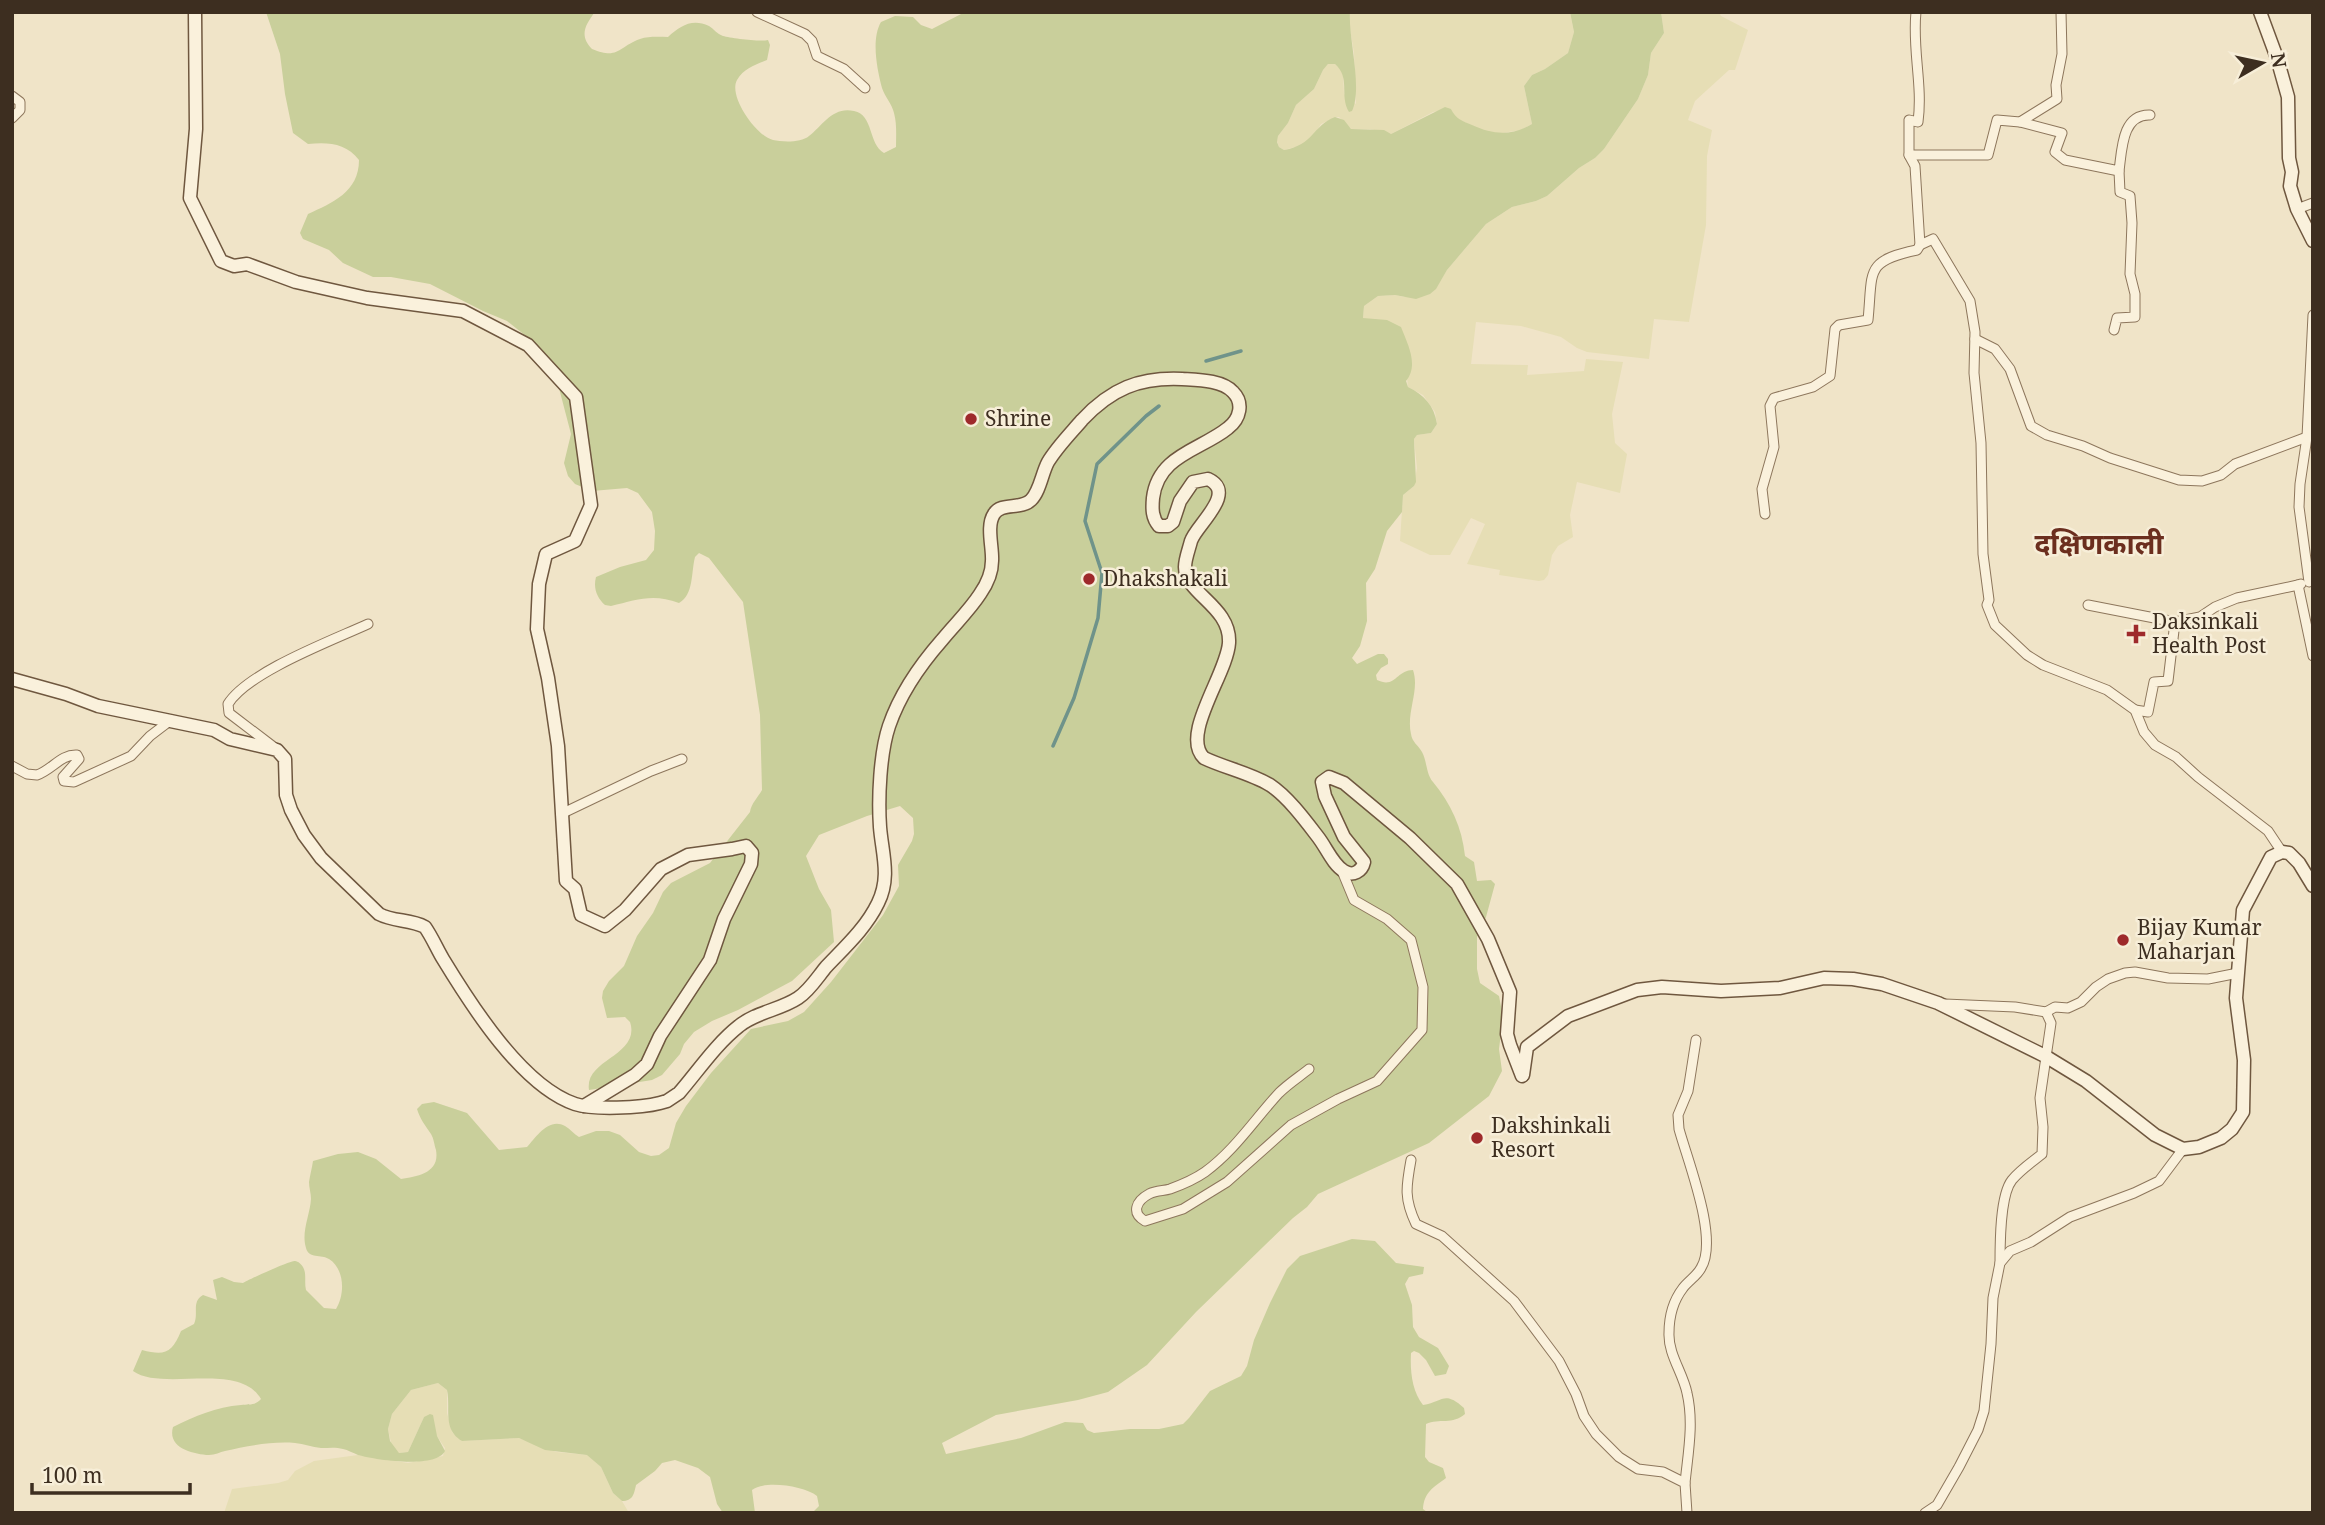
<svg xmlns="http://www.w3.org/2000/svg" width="2325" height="1525" font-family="'Noto Serif','Noto Sans Devanagari',serif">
<rect width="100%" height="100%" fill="#f0e4c8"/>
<g fill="#e6deb5">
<polygon points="1350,12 1570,12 1574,32 1568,53 1545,69 1532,75 1524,86 1532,124 1521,130 1496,134 1484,131 1455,118 1451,109 1433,112 1391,134 1370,129 1351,129 1339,117 1336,117 1321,124 1315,134 1303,145 1284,150 1279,147 1277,141 1278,136 1288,123 1296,105 1314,89 1323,70 1328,64 1335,64 1343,72 1344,94 1356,104 1354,53 1349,23"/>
<polygon points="1661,12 1719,12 1721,16 1748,30 1735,70 1729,70 1695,101 1688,120 1712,130 1707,156 1706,225 1689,322 1654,319 1649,359 1587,352 1577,348 1561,337 1521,326 1476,322 1471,364 1528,365 1527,375 1584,371 1586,359 1623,362 1612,414 1615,443 1627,454 1620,493 1577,482 1570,515 1573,537 1558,546 1552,555 1548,575 1544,580 1539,581 1499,575 1500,570 1467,564 1485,524 1471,518 1450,555 1430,555 1400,541 1403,495 1414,486 1417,468 1414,439 1417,435 1431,433 1437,424 1435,412 1423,395 1408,387 1407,378 1387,320 1368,320 1363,318 1364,306 1378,296 1395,295 1404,297 1436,288 1447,270 1486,224 1512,207 1536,201 1547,196 1579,168 1595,158 1604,149 1638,99 1648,75 1651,53 1664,33"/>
<polygon points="438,1383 447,1390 447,1413 452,1432 462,1441 519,1438 556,1452 588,1455 601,1467 613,1493 622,1501 629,1513 224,1513 232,1489 278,1483 288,1480 295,1471 314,1461 358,1455 408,1463 443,1456 445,1448 424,1417 408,1452 399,1453 392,1447 388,1429 392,1414 411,1390"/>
</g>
<path fill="#c9cf9b" d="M266,12H595C585,25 579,36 592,49C619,60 618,47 640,39C649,36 659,37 668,37C680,26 692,18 709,26C714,29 717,34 723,36C731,38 759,42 768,40L770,45L767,60C755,65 744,68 737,80C728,96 756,136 773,140C782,142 801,143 809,136C823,125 833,106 854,111C874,115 868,144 884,153L896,147C896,136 897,124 894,113C892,104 885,97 882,88C877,69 871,39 881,22L895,16L913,17L921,25L932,29L965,12H1350C1348,38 1363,88 1352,111L1349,112C1339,95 1351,78 1335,64H1328L1323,70L1314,89L1296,105L1288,123L1278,136L1277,142L1279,147L1284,150C1314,145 1312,126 1335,117L1344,120L1351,129L1384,130L1391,134L1445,107L1451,109C1456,119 1462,121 1472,125C1494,135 1511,136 1532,124L1524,86L1532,75L1545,69L1568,53L1574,32L1570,12H1661L1664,33L1651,53L1648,75L1638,99L1604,149L1595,158L1579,168L1547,196L1536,201L1512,207L1486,224L1447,270L1436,289L1430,294L1416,299L1395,295L1378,296L1364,306L1363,318L1387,320L1401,327C1408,345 1419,365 1406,381L1408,387C1424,395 1434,405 1437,424L1431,433L1417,435L1414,439L1416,482L1414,486L1403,495L1402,512L1387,531L1375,569L1366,583L1367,621L1360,646L1352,658L1357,664L1378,654H1384L1388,659V664L1381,668L1376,675L1377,680C1396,689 1396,670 1413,670C1420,691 1406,712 1411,734C1412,742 1418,745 1422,752C1427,761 1426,774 1433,782C1451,804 1462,827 1465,856L1474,862L1477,881L1491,880L1495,884L1486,917L1477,937V969L1480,983L1499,996L1503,1017L1499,1049L1502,1071L1489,1096L1429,1143L1318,1194L1307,1207L1293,1218L1196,1312L1147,1365L1108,1392L1078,1400L996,1415L942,1443L946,1454L1021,1438L1065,1422L1083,1423L1087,1430L1094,1433L1130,1429H1159L1183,1424L1189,1418L1210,1391L1241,1376L1247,1366L1254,1340L1270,1303L1287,1269L1300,1256L1352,1239L1375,1241L1396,1263L1424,1267L1423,1274L1409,1277L1405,1284L1412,1305L1413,1327L1419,1337L1438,1348L1449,1366L1446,1374L1435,1376L1426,1360L1419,1353L1414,1351L1411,1353C1410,1371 1412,1391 1423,1405C1443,1402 1444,1390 1464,1408L1465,1414C1453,1425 1439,1418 1426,1424L1425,1457L1429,1462L1443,1468L1446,1478C1434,1487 1424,1492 1423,1509L1427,1512L1433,1513H812L819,1506L817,1496C804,1486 765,1480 752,1490L755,1513H723L717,1504L710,1477L698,1468L675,1460L662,1463L655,1471L636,1485C634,1494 633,1501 622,1501L613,1493L601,1467L587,1455L545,1450L519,1438L462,1441C442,1429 451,1409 447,1390L438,1383L411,1390L392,1414L388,1429L390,1441L399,1453L408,1452L424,1417L430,1414L433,1415L437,1436L445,1451C436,1469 376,1460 358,1455C353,1453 348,1450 343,1449C336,1447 329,1448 321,1448C312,1447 304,1444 295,1443C273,1441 246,1446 225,1451C220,1452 215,1455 209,1455C193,1454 167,1448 173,1427C195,1416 216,1407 241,1405C249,1404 255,1406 261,1399C239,1361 162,1392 133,1371L142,1350C165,1356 172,1353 181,1331L194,1324C199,1313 191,1302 203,1295L217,1300L213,1280L222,1277L234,1282L243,1283C248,1280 291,1260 295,1261C298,1261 302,1265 303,1267C307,1274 304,1282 306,1290L324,1308L336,1309C345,1295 345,1269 329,1259C321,1254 309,1259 306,1248C301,1232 310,1215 311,1199C311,1193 309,1188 309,1182C310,1175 312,1168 313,1161L338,1154L358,1152L376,1159L401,1179C418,1176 440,1173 436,1150C434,1144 434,1139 431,1134C425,1125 420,1119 417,1109L422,1104L434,1102L467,1113L499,1150L527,1147C536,1137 549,1117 565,1126C570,1129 574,1134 579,1137L596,1131H609L620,1135L639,1152L651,1156L659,1155L669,1148L676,1123L686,1106L711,1073L751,1029L788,1021L804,1012L831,982L883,915L899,886L898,865L912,841L914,834L913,818L900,806L867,816L819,835L806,856L819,889L831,910L834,942L792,981L738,1010L712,1021L694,1032L684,1044L680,1054L662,1075L652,1080L589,1090C584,1059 641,1056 630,1022L625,1017L607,1018L602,998L603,991L609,981L624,966L637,936L653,913L663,892L671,883L710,863L750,812C751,804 758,797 762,790L760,715L743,602L709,558L699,553L695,557C691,572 694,595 679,603C653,593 636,600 611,606L605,605C597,598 593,588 596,577L620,567L646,560L654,550L655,531L652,512L638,493L627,488L592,491L575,484L568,476L564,463L571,434L554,369L531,340L507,321L483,311L430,284L391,277H373L343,263L329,250L303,239L300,233L308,214C332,203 359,192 359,160C346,143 328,142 308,144L293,133L285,94L280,54Z"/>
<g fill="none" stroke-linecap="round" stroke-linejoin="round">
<g stroke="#6f938a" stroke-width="3.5">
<polyline points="1206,361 1241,351"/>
<polyline points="1053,746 1074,698 1098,618 1102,573 1085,521 1097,464 1146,416 1159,406"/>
</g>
<defs>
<g id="street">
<polyline points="757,12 805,34 812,41 817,56 844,69 865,88"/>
<path d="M1916,12C1912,49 1923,85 1918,122L1909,120V155L1915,166L1920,245L1933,239L1970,301L1975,332L1974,373L1981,443L1983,554L1989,600L1987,605L1995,625L2027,655L2043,665L2107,690L2135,710L2144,732L2155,745L2176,757L2198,777L2268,831L2282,852"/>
<polyline points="12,96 20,102 20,110 12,118"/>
<path d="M2020,122L2062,133L2055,152L2065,160L2119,171C2122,149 2122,114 2150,115"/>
<polyline points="1909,155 1988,155 1997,120 2020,122 2057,99 2056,85 2062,54 2061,12"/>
<polyline points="2297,209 2313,203"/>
<polyline points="2114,330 2117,318 2135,317 2135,294 2130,274 2132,223 2130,196 2120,192 2119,171"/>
<polyline points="1975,339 1995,349 2010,369 2031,426 2047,435 2083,446 2110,458 2179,480 2202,481 2221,475 2235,464 2307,437"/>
<path d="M1765,514L1762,489L1774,447L1770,406L1774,398L1813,387L1830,376L1835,329L1839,325L1868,320C1873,271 1864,261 1917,250L1920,245"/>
<polyline points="2309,582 2299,507 2300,484 2307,437 2313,315"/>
<polyline points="2301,584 2298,585 2313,656"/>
<polyline points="2088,605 2175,622"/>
<polyline points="2135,710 2148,712 2154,682 2168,681 2175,622 2200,617 2215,607 2237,598 2298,585"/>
<path d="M275,748L229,713L228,704C248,672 331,641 368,624"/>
<path d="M12,766L27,774L37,775C52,770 61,754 77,755L79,759L63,777L64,781L74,782L131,756L150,736L171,720"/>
<polyline points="561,814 651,771 682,759"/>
<polyline points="1945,1004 2015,1007 2046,1012 2055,1007 2068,1008 2081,1002 2096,987 2108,979 2125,973 2135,972 2168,978 2208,979 2238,973"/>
<path d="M1309,1069C1299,1077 1288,1084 1279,1093C1254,1120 1235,1150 1205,1172C1195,1179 1181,1185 1170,1189C1164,1191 1156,1190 1149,1194C1136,1201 1131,1213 1145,1221L1183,1209L1227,1182L1291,1125L1338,1099L1377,1081L1422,1030L1423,987L1411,940L1387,919L1354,900L1342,871"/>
<path d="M1411,1160C1406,1187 1404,1199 1416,1224L1442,1236L1514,1301L1559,1361L1576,1394L1584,1416L1596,1434L1619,1457L1638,1469L1663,1472L1685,1483L1687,1513"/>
<path d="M2000,1263C2000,1243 2000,1195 2012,1180C2020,1170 2032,1162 2042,1154L2043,1127L2040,1098L2051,1023L2046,1012"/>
<path d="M1685,1483C1688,1453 1694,1423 1687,1393C1683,1373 1668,1354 1669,1333C1669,1317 1673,1301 1683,1288C1688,1281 1697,1276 1701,1268C1719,1239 1688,1162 1679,1129L1678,1115L1688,1091L1696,1040"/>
<polyline points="1925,1513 1937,1505 1959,1467 1978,1430 1984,1411 1991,1344 1993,1298 2000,1263 2010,1251 2031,1242 2070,1217 2134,1193 2159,1181 2183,1149"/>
</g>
<g id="secondary">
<polyline points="195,12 196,129 190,198 221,261 234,266 247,264 296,282 367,298 463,311 528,345 576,397 591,505 575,541 546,554 539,584 537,629 548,678 558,746 566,881 575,889 581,915 605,926 625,910 661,869 688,855 732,849 746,846 752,853 751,864 724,919 710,960 660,1036 647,1064 635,1075 584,1106"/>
<polyline points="2260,12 2277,58 2288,97 2289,158 2292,172 2290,186 2297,209 2313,241"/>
<path d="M12,679L66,694L98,706L214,730L230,739L277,750L285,759L286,795L291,810L304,835L321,858L379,914C394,922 410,919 425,927C432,937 437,949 443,959C471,1005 522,1086 575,1104C593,1110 641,1108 660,1103L667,1101L679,1093C698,1071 716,1044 739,1026C756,1012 780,1010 798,998C809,991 817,978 826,967C845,947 866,928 878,903C891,877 882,853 880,827C878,798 880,753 889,726C900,694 920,665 942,640C954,625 969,611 980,594C987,584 992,574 992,561C993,548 986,526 994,514C1001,502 1021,510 1031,500C1040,491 1042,473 1048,462C1057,447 1070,434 1082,420C1111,389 1139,377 1182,379C1198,380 1222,380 1233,392C1244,403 1240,419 1228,428C1201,450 1158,455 1153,498C1152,509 1152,518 1159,526H1168L1173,522L1180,501L1193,482L1208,479C1238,493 1196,525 1191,541C1189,549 1185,559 1185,567C1185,594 1231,606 1229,643C1227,674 1180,735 1204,758C1225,768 1250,773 1270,785C1288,797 1305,820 1318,837C1326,847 1333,865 1344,871C1353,877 1362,871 1364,862L1344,837L1325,796L1322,782L1329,777L1344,783L1410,838L1457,884L1488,939L1510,992L1507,1034L1510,1045L1522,1076"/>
<polyline points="1523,1075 1527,1047 1568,1016 1637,990 1662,987 1721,991 1780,988 1824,978 1853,979 1882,984 1938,1003 2045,1056 2086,1081 2155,1135 2183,1149 2199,1147 2221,1138 2232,1129 2243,1112 2244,1060 2236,998 2243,910 2271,857 2282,852 2289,853 2299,863 2313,886"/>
</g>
</defs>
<use href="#street" stroke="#8d765c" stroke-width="11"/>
<use href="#secondary" stroke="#6f573f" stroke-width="15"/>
<use href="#street" stroke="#faf1dc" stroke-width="9"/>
<use href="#secondary" stroke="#faf1dc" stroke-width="12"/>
</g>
<g fill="#9e2a2b" stroke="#f7eed8" stroke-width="2.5">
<circle cx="971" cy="419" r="7"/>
<circle cx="1089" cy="579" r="7"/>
<path d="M2132.5 623.5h7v7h7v7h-7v7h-7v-7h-7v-7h7z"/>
<circle cx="2123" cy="940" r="7"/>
<circle cx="1477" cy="1138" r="7"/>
</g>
<g text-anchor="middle" stroke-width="5" stroke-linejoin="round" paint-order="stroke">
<g font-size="21" fill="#3d2e20" stroke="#f7eed8" text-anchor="start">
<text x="985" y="426">Shrine</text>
<text x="1103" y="586">Dhakshakali</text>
<text x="2152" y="629">Daksinkali<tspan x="2152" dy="24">Health Post</tspan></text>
<text x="2137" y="935">Bijay Kumar<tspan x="2137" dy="24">Maharjan</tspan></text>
<text x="1491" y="1133">Dakshinkali<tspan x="1491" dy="24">Resort</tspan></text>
</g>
<g font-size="28" font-weight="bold" fill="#6b2e1e" stroke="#f7eed8">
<text x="2099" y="554">दक्षि‍णकाली</text>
</g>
</g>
<rect width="2325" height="1525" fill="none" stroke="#3d2e20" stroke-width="28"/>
<g transform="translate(2262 63) rotate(81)" stroke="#f7eed8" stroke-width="5" paint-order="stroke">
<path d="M0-5L12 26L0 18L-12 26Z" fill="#3d2e20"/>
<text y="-10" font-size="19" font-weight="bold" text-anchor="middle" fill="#3d2e20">N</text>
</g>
<path d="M32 1483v10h158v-10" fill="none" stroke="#3d2e20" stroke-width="3.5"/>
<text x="42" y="1483" font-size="21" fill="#3d2e20" stroke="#f7eed8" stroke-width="5" paint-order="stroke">100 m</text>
</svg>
